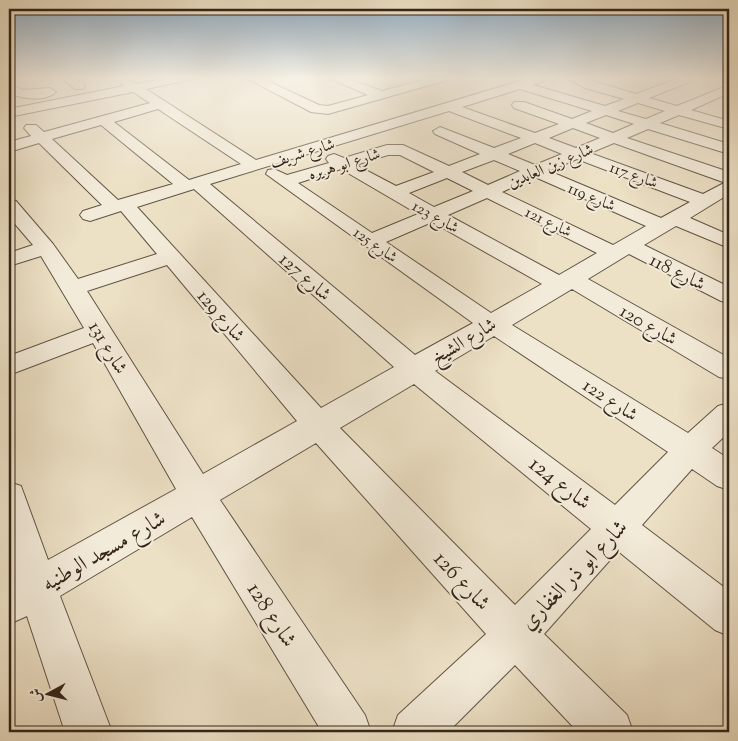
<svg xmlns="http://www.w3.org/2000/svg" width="738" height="741" font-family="'Sorts Mill Goudy',Amiri,serif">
<rect width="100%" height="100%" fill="#ece0c5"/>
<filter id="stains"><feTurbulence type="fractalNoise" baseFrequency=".004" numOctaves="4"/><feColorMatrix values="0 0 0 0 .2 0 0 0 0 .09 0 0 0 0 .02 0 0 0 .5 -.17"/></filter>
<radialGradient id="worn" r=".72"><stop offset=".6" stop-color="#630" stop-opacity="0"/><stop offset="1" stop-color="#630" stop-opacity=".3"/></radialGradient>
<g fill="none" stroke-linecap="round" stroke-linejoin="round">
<defs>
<g id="street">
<polygon points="60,77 74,77 85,86 83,89 75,89"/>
<path d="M171,77H195L193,79L146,89L256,160L533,77H552L533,85L605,106L624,99L585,88L564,77H580L636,94L682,77H695L694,80L649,98L677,106L729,85V93L691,110L729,121V129L679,115L660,123L729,144V154L648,129L627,138L729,172V194L690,218L729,235V248L676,226L644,245L729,287V303L721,301L629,254L588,279L729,358V379L719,377L572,289L512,325L688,433L718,406L729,403V432L712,448L729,459V490L717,486L692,469L642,525L729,591V636L715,630L618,551L544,634L627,715L633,732H578L515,665L448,732H392L398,715L486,634L316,443L220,500L365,715L371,732H322L192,517L60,596L112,732H65L27,616L9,624V582L15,579L9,557V482L21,486L48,560L176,489L93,343L9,375V356L84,328L41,256L9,266V253L33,245L9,217V199L16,201L53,244L78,279L157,254L121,211L90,221L83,219L80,215L83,211L102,205L39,143L9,152V142L31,136L24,128L26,125H36L44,132L150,103L133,92L9,117V109L124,86L120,82L126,78L137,84ZM520,89L592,111L572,119L524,102H514L512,105L514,108L559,124L535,133L462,107ZM638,103L665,111L646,119L618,111ZM158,109L241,164L189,180L114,122ZM449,111L521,138L494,148L440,127L433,131L435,134L480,154L449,166L403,145H387L344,158L334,154L328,156L326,159L329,163L287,175L274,169L268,170L266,174L473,323L415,355L210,184ZM606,115L634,124L613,133L586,123ZM101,125L173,184L118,200L52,139ZM573,128L600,138L576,148L549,138ZM535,143L562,154L535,165L508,154ZM614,143L723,182H726L703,194L590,153ZM388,155H400L434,172L396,186L356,165ZM577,159L690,202L661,218L549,171ZM494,160L520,171L488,185L462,172ZM341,169L418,214L372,233L298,183ZM535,177L646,226L613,245L502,192ZM447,178L473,191L434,207L409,193ZM194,189L394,367L321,408L137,207ZM487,198L597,253L559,275L448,215ZM432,222L542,284L491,313L386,242ZM167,265L297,421L203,474L87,291ZM494,336L668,452L615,505L435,371ZM414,384L591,529L515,605L340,428Z"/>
<polygon points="244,77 259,77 319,105 328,106 368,95 326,77 343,77 382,91 434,77 453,77 451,79 328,114 311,112"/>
<path d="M9,84L23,90L50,88L56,92C46,102 21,99 9,93Z"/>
</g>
</defs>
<use href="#street" stroke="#615445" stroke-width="2"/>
<use href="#street" fill="#f3ebd9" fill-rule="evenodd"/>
</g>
<linearGradient id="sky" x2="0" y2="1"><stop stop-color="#90acc3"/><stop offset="0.43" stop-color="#f6f1e5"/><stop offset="1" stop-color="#f6f1e5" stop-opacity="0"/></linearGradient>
<rect width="738" height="181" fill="url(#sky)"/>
<g text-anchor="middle" stroke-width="4" stroke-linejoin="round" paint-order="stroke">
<g font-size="16" fill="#33251a" stroke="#f3ebd9">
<text transform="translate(302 152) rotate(-17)" y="6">شارع شريف</text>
<text transform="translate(344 163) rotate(-17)" y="6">شارع ابو هريره</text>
<text transform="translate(550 165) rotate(-23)" y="6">شارع زين العابدين</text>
<text transform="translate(634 174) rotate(20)" y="6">شارع 117</text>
<text transform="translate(592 196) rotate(23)" y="6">شارع 119</text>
<text transform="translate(436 216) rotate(29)" y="6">شارع 123</text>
<text transform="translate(549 221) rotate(26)" y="6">شارع 121</text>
<text transform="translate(376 244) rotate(35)" y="6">شارع 125</text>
</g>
<g font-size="19" fill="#33251a" stroke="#f3ebd9">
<text transform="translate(678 271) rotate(27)" y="7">شارع 118</text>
<text transform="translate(306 276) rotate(41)" y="7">شارع 127</text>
<text transform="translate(222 315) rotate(49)" y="7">شارع 129</text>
<text transform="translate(649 324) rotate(30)" y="7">شارع 120</text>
<text transform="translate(463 340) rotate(-31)" y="7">شارع الشيخ</text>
<text transform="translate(109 347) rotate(59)" y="7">شارع 131</text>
<text transform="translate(611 399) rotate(33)" y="7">شارع 122</text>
</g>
<g font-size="22" fill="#33251a" stroke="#f3ebd9">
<text transform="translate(561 482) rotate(38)" y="8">شارع 124</text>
<text transform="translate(103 550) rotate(-30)" y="8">شارع مسجد الوطنيه</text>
<text transform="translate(573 574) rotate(-46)" y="8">شارع ابو ذر الغفاري</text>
<text transform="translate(463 580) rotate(47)" y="8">شارع 126</text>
<text transform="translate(273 614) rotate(57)" y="8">شارع 128</text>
</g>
</g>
<rect width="738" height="741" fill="none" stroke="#ece0c5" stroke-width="30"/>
<rect x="10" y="10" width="718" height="721" fill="none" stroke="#33251a" stroke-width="2.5"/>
<rect x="15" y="15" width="708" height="711" fill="none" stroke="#33251a"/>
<g transform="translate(48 694) rotate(263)" stroke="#f3ebd9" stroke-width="4" paint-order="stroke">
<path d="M0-4L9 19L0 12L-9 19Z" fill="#33251a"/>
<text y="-8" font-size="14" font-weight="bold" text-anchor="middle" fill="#33251a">ش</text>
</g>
<rect width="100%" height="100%" filter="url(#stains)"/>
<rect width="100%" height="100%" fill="url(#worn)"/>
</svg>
